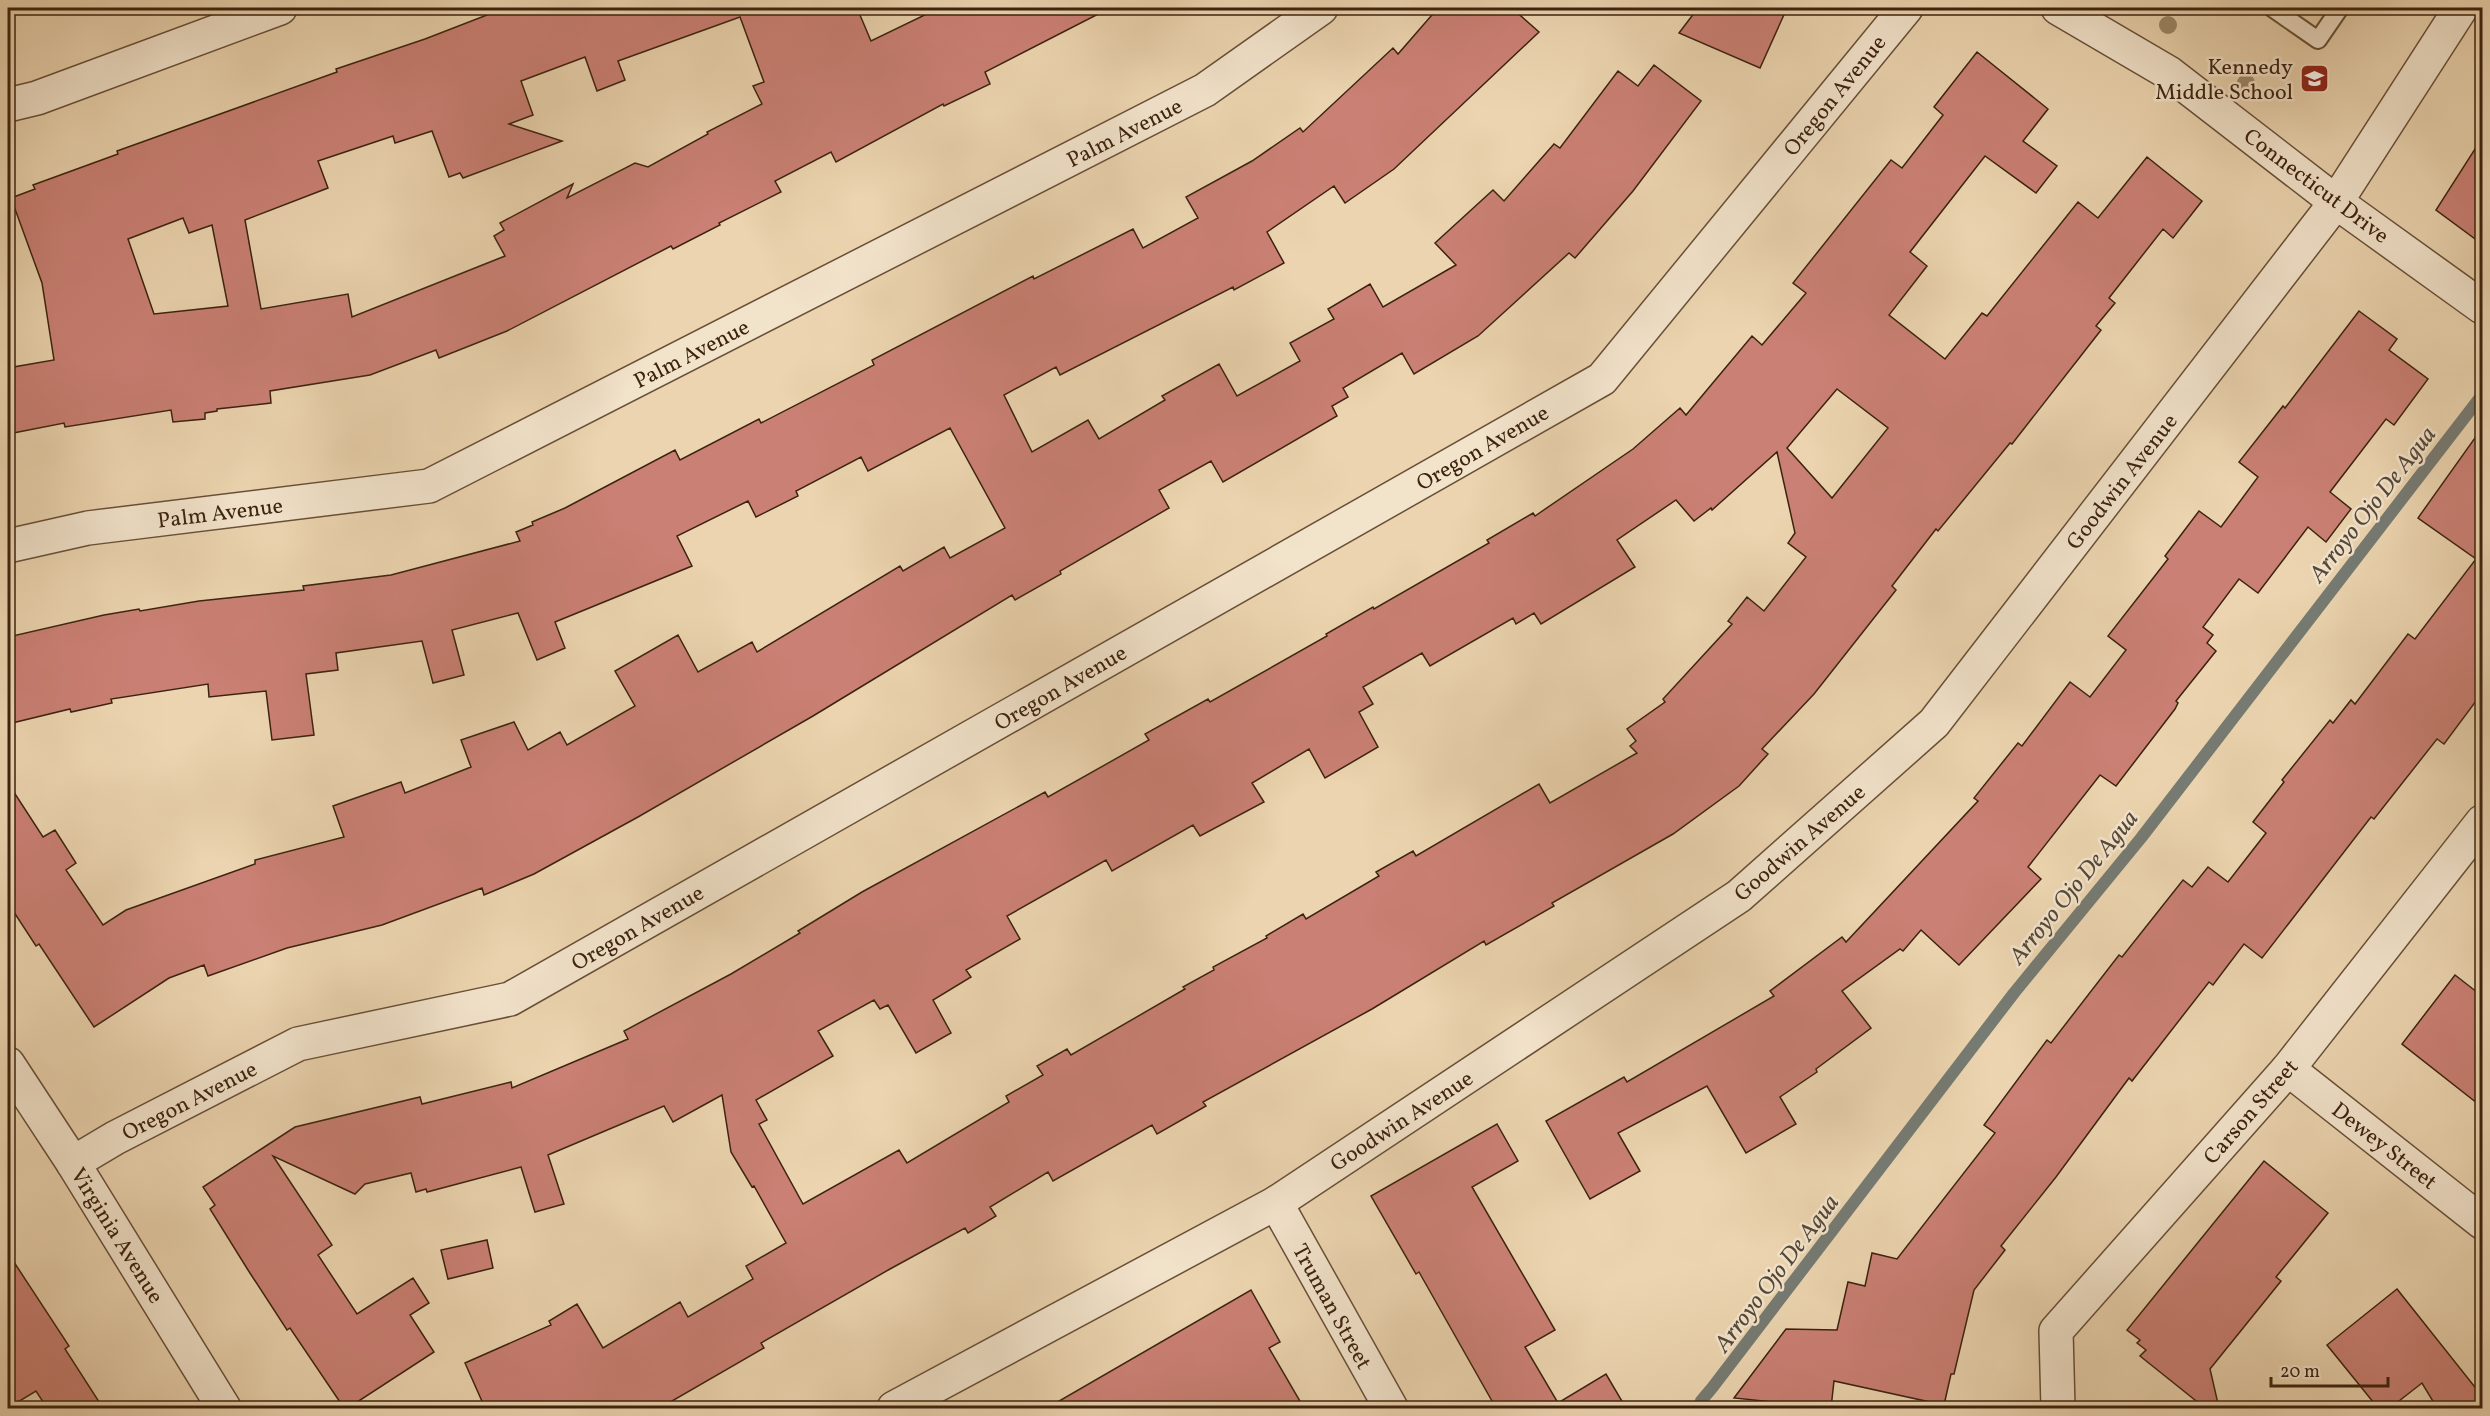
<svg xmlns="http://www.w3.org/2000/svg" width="2490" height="1416" font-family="Vollkorn,serif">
<rect width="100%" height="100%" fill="#ebd4af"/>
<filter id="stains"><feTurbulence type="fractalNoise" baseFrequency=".00333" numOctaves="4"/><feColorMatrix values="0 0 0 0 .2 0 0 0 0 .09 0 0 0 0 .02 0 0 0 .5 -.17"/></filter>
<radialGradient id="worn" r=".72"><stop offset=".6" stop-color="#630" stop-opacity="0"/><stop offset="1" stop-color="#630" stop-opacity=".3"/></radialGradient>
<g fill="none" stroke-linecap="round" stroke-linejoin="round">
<polyline stroke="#767b73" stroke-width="12" points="1699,1408 1701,1401 1712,1388 2014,993 2141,838 2482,395"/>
</g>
<g fill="#ca8074" stroke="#3c230f" stroke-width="1.5" fill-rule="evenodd">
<path d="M505,8H857L871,41L939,8H1110L985,72L990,84L944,106L943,104L836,162L831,152L775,181L781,192L719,223L720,225L673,249L671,246L507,331L439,358L436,350L370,375L270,391L271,403L217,409V411L205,413V419L173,422L171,410L65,427L64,423L8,434V368L54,360L42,283L11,198L35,189L33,185L118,154L117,151L337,72L336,69L425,39ZM740,17L764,82L753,86L762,104L707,132L708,134L648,167L635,163L567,198L573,184L500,223L504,230L494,236L505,256L352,317L348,294L261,309L245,220L328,188L318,161L393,136L395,143L432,131L449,177L460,173L463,178L562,141L509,124L533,115L521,81L585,57L597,91L625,80L618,61ZM183,218L189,233L212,225L228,306L154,314L128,239Z"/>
<polygon points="1438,8 1512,8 1539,32 1394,169 1345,203 1334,186 1267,232 1284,263 1234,290 1233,287 1060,375 1056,367 1004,395 1032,452 1088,420 1099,439 1165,400 1162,396 1219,364 1237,396 1300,361 1290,343 1334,319 1328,309 1370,284 1383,307 1456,265 1435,243 1493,190 1504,201 1554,144 1560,148 1618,71 1638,86 1654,65 1701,101 1633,191 1575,258 1569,253 1478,336 1414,374 1402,353 1343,388 1348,397 1332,406 1337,416 1223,482 1211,461 1159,490 1169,508 1060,571 1061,574 1015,600 1012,595 813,716 638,817 534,874 484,895 482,888 382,925 287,948 208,976 204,965 169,978 94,1027 39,944 36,946 8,903 8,783 43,837 55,830 76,863 66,870 103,925 126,910 255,864 255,860 344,837 333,806 401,782 405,793 471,767 461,740 514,722 528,750 560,732 567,745 635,706 615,671 678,635 698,672 752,642 757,652 900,566 903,571 944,547 950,558 1005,528 950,428 868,471 861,457 796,491 798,496 756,517 748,501 677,536 692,566 555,622 565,648 537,660 518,613 452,630 464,675 433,683 422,641 336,653 338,670 306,674 314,735 272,740 266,691 209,697 208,684 111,699 112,703 71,712 70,709 8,724 8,637 104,615 139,609 140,611 199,601 304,590 303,586 391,575 520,541 516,532 533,525 532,522 565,508 675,450 680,460 759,419 761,423 874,365 872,360 1033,276 1034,279 1133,229 1143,248 1198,218 1186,197 1252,161 1300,128 1303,132 1393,48 1398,54"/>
<polygon points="1698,8 1787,8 1760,68 1679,33"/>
<path d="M1977,52L2048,109L2023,141L2057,166L2036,193L1985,156L1910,252L1927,266L1889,315L1945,359L1982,313L1987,316L2078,202L2098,218L2147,157L2202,201L2173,238L2163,229L2109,298L2115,303L2096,326L2101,330L2012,444L2010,443L1938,531L1936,529L1892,586L1896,590L1814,694L1762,749L1768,754L1739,786L1673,834L1552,903L1554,906L1486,945L1484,941L1372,1009L1203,1102L1206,1106L1157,1134L1152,1125L1053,1181L1048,1172L990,1207L996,1216L968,1233L965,1228L890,1269L761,1343L764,1348L660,1408H485L465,1363L551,1325L549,1321L577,1304L603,1348L680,1302L688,1317L753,1279L746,1266L786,1243L754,1186L752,1187L731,1152L722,1095L673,1122L664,1106L548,1155L564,1204L535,1212L521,1167L427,1192L426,1189L416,1192L411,1173L365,1184L355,1194L273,1156L332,1245L318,1255L357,1314L413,1278L429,1303L410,1315L434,1352L348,1408H344L290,1328L287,1330L248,1270L210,1209L215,1205L203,1187L295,1127L420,1097L422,1104L511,1082L512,1088L628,1039L624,1031L731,974L800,933L798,931L862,892L1045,792L1048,797L1149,740L1145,734L1208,699L1210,702L1327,636L1326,634L1373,607L1374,609L1489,543L1487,540L1533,513L1535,516L1633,449L1680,408L1686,415L1752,336L1762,345L1806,293L1793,283L1891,160L1902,168L1943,115L1934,107ZM1837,389L1888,428L1832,498L1787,448ZM1777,452L1795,533L1788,543L1806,557L1764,611L1747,597L1728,621L1732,624L1663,699L1665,702L1627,729L1636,741L1630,746L1637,753L1550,803L1539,784L1416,856L1413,851L1376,872L1379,876L1306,919L1303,914L1266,936L1267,938L1213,967L1214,970L1183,987L1185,989L1071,1055L1067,1049L1037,1066L1043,1075L1006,1096L1009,1102L907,1163L899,1150L803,1204L759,1124L767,1120L756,1100L833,1056L818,1031L874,1000L880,1009L888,1005L916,1053L951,1033L933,1000L971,977L966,970L1020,939L1007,916L1106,860L1112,871L1193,825L1200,836L1264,802L1252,783L1309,749L1325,778L1378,747L1359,712L1373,704L1363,687L1422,653L1430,666L1513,618L1516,624L1534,613L1541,624L1635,567L1617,540L1676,500L1694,521L1711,508L1712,510Z"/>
<polygon points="2482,138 2482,244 2436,210"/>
<polygon points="2359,311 2397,339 2389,350 2428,379 2394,425 2386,419 2330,492 2351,509 2326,542 2308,527 2258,593 2239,579 2203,627 2213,635 2207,643 2216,651 2176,701 2178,703 2175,709 2116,786 2100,775 2028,867 2041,879 1959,965 1921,930 1903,951 1900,949 1842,991 1871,1028 1816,1069 1817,1072 1780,1097 1796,1124 1746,1153 1707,1086 1618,1133 1640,1171 1590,1199 1546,1121 1624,1077 1627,1082 1774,996 1770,991 1842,937 1846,942 1978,801 1974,798 2018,743 2022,746 2070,682 2090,697 2126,650 2108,636 2168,559 2165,556 2199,511 2221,527 2258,477 2239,462 2283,406 2285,408"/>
<polygon points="2482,428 2482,693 2444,744 2437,739 2374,819 2371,817 2262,958 2244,944 2213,985 2209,982 2132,1081 2129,1078 2056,1177 2001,1246 2005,1250 1974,1290 1954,1374 1951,1374 1944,1405 1834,1381 1831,1408 1734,1398 1786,1329 1837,1330 1848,1282 1865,1286 1872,1253 1897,1259 1995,1133 1984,1125 2047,1040 2051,1043 2119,955 2122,957 2183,880 2192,887 2208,867 2228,882 2266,833 2253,822 2284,782 2282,780 2330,720 2333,723 2351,700 2355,704 2408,634 2415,639 2476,559 2418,518"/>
<polygon points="2455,975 2482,996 2482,1107 2402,1044"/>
<polygon points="1497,1124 1518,1161 1472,1187 1555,1330 1525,1347 1558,1403 1606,1374 1626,1408 1496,1408 1419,1272 1416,1274 1371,1196"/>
<polygon points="2264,1161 2328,1213 2276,1277 2281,1281 2210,1369 2219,1408 2205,1408 2140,1356 2146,1350 2137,1343 2140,1340 2127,1330"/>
<polygon points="487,1240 493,1268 448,1279 441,1250"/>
<polygon points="8,1253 69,1346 65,1349 103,1408 47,1408 36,1391 8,1408"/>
<polygon points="2397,1289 2482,1396 2482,1408 2437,1408 2422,1383 2390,1408 2378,1408 2327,1345"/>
<polygon points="1251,1290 1280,1342 1269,1348 1304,1408 1047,1408"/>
</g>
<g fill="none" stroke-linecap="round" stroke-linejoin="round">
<defs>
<polyline id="service" points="2272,8 2318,40 2340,8"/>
<g id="minor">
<polyline points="2058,8 2169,73 2336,202 2482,307"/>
<polyline points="8,105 37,98 280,8"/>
<polyline points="8,546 88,528 429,486 1205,90 1321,8"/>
<polyline points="8,1064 73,1163 224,1408"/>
<polyline points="2288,1069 2482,1222"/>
<polyline points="73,1163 115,1138 298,1044 510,999 1602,379 1906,8"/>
<polyline points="1276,1203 1391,1408"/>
<polyline points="894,1408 1276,1203 1739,896 1934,723 2336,202 2461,8"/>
<polyline points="2058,1408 2056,1331 2288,1069 2482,822"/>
</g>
</defs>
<use href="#service" stroke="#684f37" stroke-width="20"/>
<use href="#minor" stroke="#684f37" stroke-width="36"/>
<use href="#service" stroke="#f2e3cb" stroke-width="16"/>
<use href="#minor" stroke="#f2e3cb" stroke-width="33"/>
</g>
<g fill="#9c8868">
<circle cx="2168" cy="25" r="9"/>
<circle cx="2246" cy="83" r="9"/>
</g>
<defs>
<symbol id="school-square" viewBox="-11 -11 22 22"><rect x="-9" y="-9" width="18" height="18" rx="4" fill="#8f2418" stroke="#f2e3cb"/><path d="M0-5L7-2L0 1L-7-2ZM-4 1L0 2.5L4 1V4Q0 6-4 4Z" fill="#fff"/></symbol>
</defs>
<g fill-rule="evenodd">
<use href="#school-square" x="2298" y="62" width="33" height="33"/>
</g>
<g text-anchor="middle" stroke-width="5" stroke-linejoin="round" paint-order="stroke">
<g font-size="22" fill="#3c230f" stroke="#f2e3cb" text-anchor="end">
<text x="2293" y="74">Kennedy<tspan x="2293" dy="25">Middle School</tspan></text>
</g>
<g font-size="22" fill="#3c230f" stroke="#f2e3cb">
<text transform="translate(1834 95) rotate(-51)" y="8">Oregon Avenue</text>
<text transform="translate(1124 132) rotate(-27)" y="8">Palm Avenue</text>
<text transform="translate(2317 185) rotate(37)" y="8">Connecticut Drive</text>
<text transform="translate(691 353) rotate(-27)" y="8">Palm Avenue</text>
<text transform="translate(1482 447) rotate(-30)" y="8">Oregon Avenue</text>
<text transform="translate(2121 481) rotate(-52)" y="8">Goodwin Avenue</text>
<text transform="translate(220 512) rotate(-7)" y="8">Palm Avenue</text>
<text transform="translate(1060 687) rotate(-30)" y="8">Oregon Avenue</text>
<text transform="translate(1799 842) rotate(-41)" y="8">Goodwin Avenue</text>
<text transform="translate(637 927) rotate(-30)" y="8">Oregon Avenue</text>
<text transform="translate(189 1100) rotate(-27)" y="8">Oregon Avenue</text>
<text transform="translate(2250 1111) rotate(-49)" y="8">Carson Street</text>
<text transform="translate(1401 1120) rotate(-33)" y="8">Goodwin Avenue</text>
<text transform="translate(2385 1145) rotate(38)" y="8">Dewey Street</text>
<text transform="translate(118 1235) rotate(58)" y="8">Virginia Avenue</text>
<text transform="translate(1333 1306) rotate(61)" y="8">Truman Street</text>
</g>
<g font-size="24" font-style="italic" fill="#544839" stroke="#f2e3cb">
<text transform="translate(2372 504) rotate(-52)" y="8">Arroyo Ojo De Agua</text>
<text transform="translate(2073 887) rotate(-51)" y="8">Arroyo Ojo De Agua</text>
<text transform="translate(1776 1273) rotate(-53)" y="8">Arroyo Ojo De Agua</text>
</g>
</g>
<rect width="2490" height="1416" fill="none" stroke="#ebd4af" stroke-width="30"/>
<rect x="9" y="9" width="2472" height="1398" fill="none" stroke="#3c230f" stroke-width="3"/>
<rect x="15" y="15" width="2460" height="1386" fill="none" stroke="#3c230f" stroke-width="1.5"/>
<path d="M2271 1377v9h117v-9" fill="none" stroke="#3c230f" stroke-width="3"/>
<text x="2280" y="1377" font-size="18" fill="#3c230f" stroke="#f2e3cb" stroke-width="4.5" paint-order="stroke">20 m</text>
<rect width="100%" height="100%" filter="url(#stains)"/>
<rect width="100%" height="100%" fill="url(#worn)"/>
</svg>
